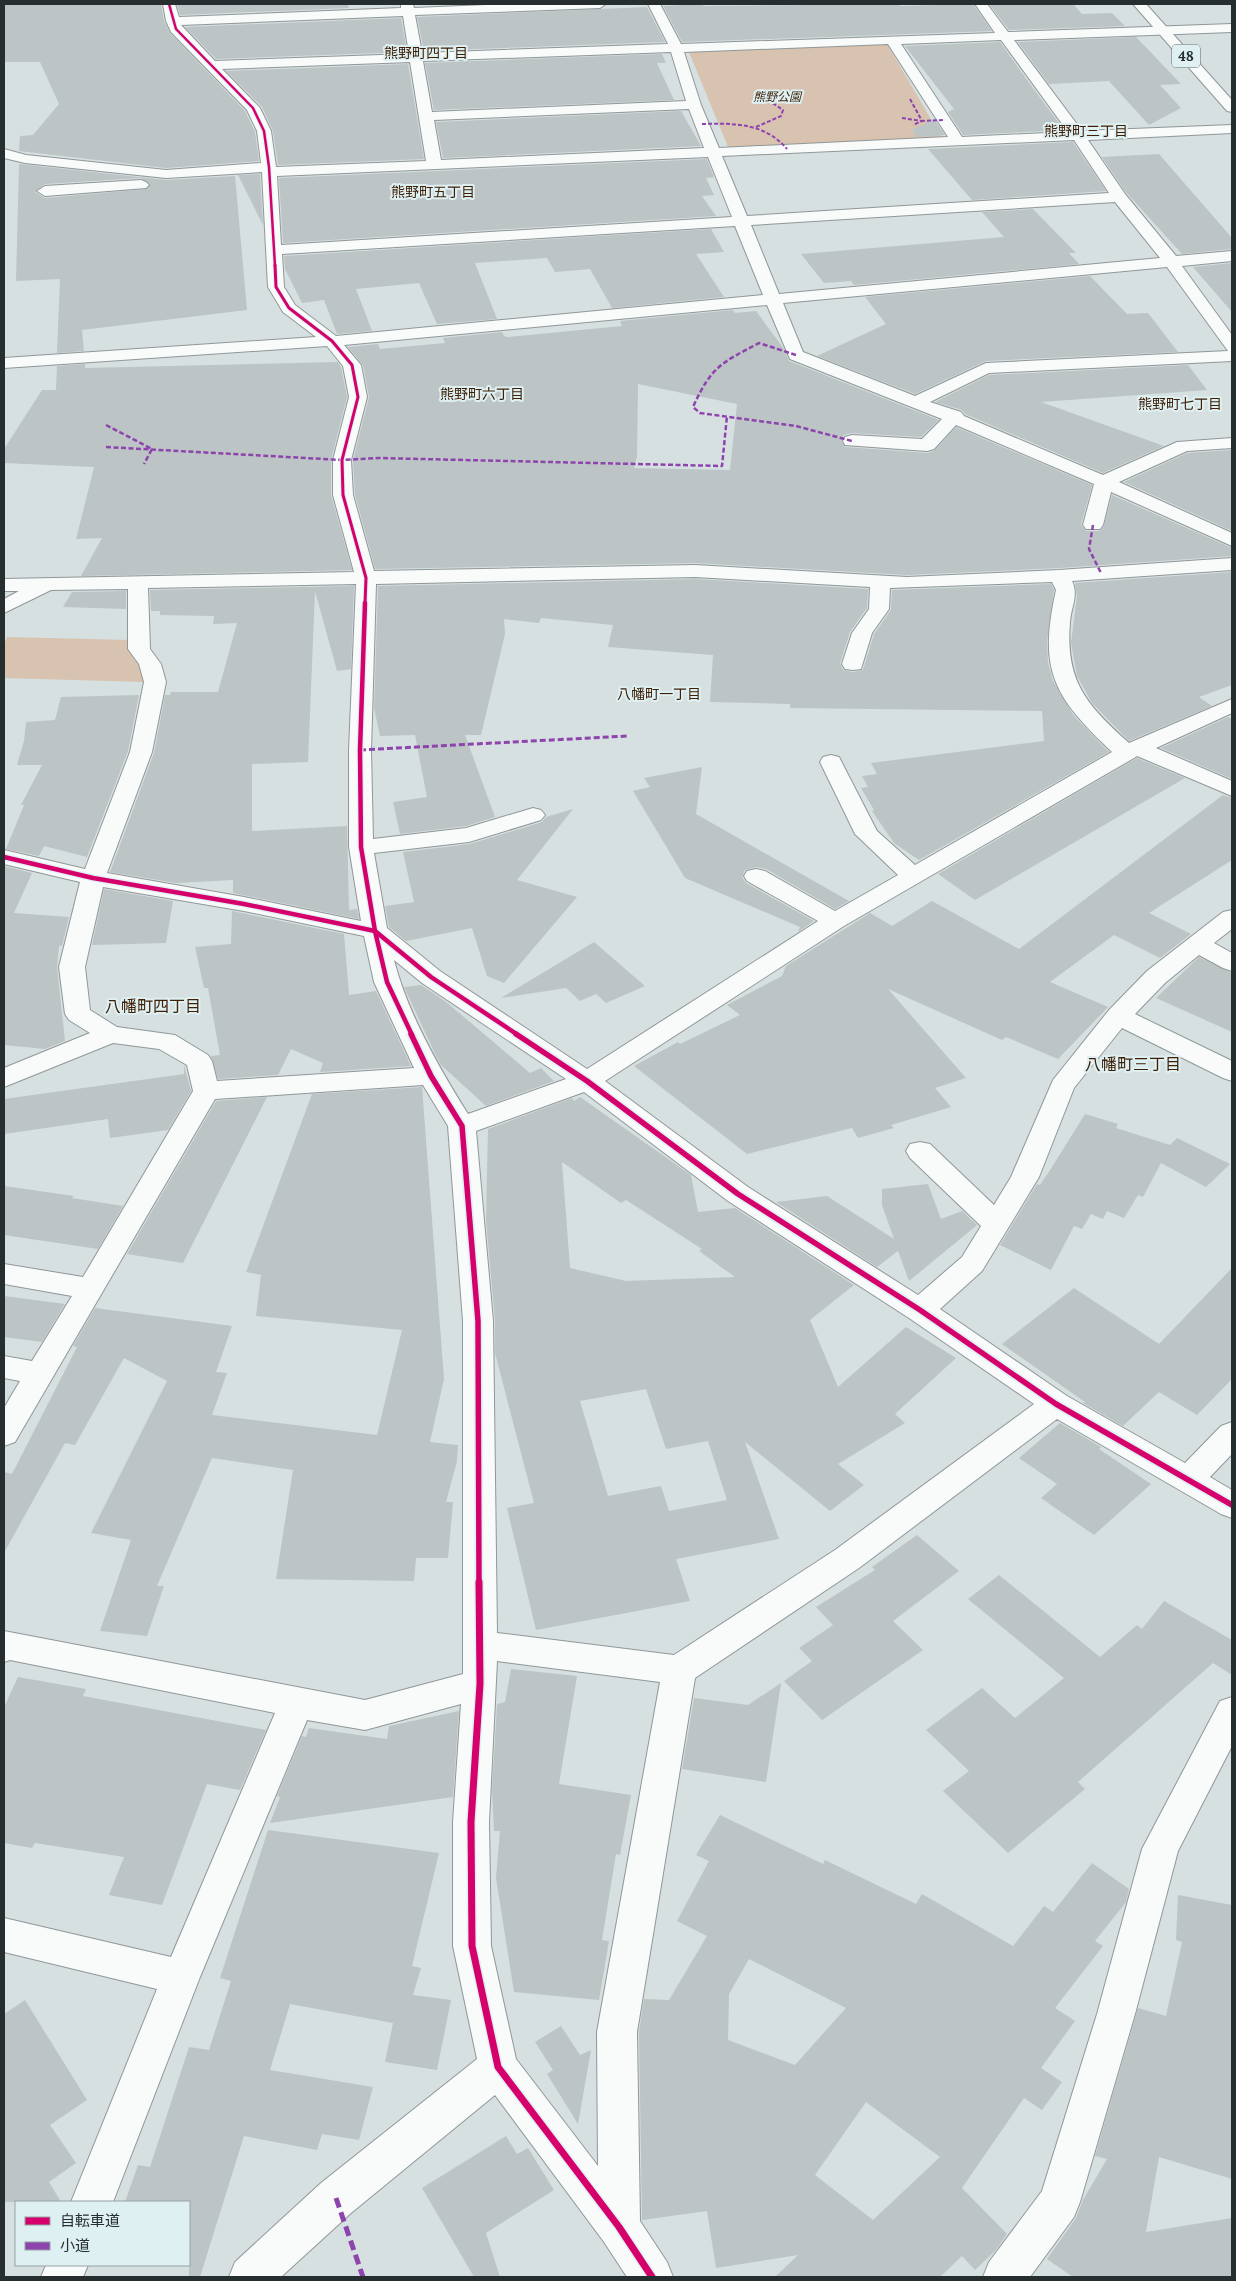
<svg xmlns="http://www.w3.org/2000/svg" width="1236" height="2281" font-family="Lora,'Noto Sans JP',serif">
<rect width="100%" height="100%" fill="#d6e0e1"/>
<g fill="#d8c2b0">
<polygon points="887,44 942,138 728,147 689,52"/>
<polygon points="7,637 130,640 134,660 147,669 144,682 4,678 4,645"/>
</g>
<g fill="#bcc4c5" fill-rule="evenodd">
<polygon points="4,4 161,4 164,21 170,33 245,111 255,132 259,161 166,168 19,151 20,136 33,135 59,104 40,62 4,62"/>
<polygon points="177,4 333,4 348,5 349,8 180,15"/>
<polygon points="701,4 704,6 898,4 900,6 973,4 992,31 682,42 663,6"/>
<polygon points="989,4 1073,4 1082,14 1112,13 1125,26 1009,30"/>
<polygon points="647,7 665,42 424,51 417,17"/>
<polygon points="401,18 407,52 216,59 185,27"/>
<polygon points="1136,37 1181,84 1160,85 1181,108 1149,125 1109,81 1049,84 1018,42"/>
<polygon points="1000,42 1030,84 1064,130 963,135 948,112 954,109 905,46"/>
<polygon points="662,54 666,63 657,63 674,100 434,110 425,63"/>
<polygon points="408,64 424,159 278,165 273,131 262,107 226,71"/>
<polygon points="681,111 701,146 443,158 436,122"/>
<polygon points="934,119 945,135 917,137 912,130"/>
<polygon points="1073,142 1106,191 972,200 928,149"/>
<polygon points="1159,154 1232,238 1232,249 1182,254 1124,190 1102,157"/>
<polygon points="707,159 714,177 706,178 714,195 702,196 716,216 283,243 279,178"/>
<path d="M19,164L166,180L235,176L247,310L82,330L84,351L57,353L60,279L16,281ZM141,178L150,184L147,189L45,198L35,192L45,184Z"/>
<polygon points="260,174 263,225 238,175"/>
<polygon points="1033,209 1076,253 1069,253 1079,264 854,285 851,281 824,283 801,254 1004,237 982,212"/>
<polygon points="711,229 724,252 696,254 724,297 612,308 590,269 555,272 547,258 475,263 497,319 437,324 419,283 356,289 372,331 337,334 324,300 302,303 285,269 284,256"/>
<polygon points="1232,263 1232,312 1193,267"/>
<polygon points="1090,276 1127,314 1148,313 1178,352 986,361 915,394 817,356 886,324 865,297"/>
<path d="M733,310L735,313L756,311L784,349L789,361L939,420L921,437L851,433L844,435L841,440L845,447L928,453L935,450L956,427L1092,485L1081,525L1086,531H1100L1104,526L1112,495L1232,548V556L1059,568L907,575L695,563L375,569L355,495L353,460L369,397L363,365L348,347L378,344L380,349L445,343L443,338L502,332L504,336L507,337L622,326L620,321ZM638,384L737,404L730,470L634,468L637,456Z"/>
<polygon points="338,362 341,367 347,397 331,460 331,495 352,570 81,576 102,538 76,539 94,467 4,463 4,449 42,390 56,390 57,366 85,364 85,368"/>
<polygon points="1188,365 1207,390 1041,402 1164,446 1103,473 965,414 962,410 935,402 989,375"/>
<polygon points="1232,450 1232,531 1124,482 1187,453"/>
<polygon points="1232,572 1232,685 1199,697 1212,706 1129,741 1092,703 1077,676 1071,643 1077,596 1075,583"/>
<polygon points="695,579 868,589 867,608 850,632 840,663 843,670 853,672 863,670 874,634 891,610 892,590 1051,584 1054,590 1047,642 1048,663 1053,681 1074,716 1109,752 919,860 894,843 872,811 874,810 861,788 868,787 862,776 877,774 871,763 1044,741 1042,711 790,708 790,704 710,702 713,655 608,647 613,625 541,618 539,623 504,619 505,634 481,735 465,735 495,817 466,826 400,834 393,802 427,797 415,735 380,736 374,708 378,586"/>
<polygon points="354,586 351,669 337,671 315,591 308,762 252,764 252,831 347,826 349,910 357,909 359,919 233,893 233,880 176,883 110,872 154,753 165,695 170,695 171,692 218,692 237,623 213,624 214,616 160,615 160,611 151,611 150,590"/>
<polygon points="126,591 126,609 63,607 72,592"/>
<polygon points="139,695 128,751 87,857 44,846 39,856 6,849 24,805 21,805 42,765 17,765 24,741 26,722 55,720 61,697"/>
<polygon points="1228,717 1232,719 1232,779 1161,748"/>
<polygon points="1137,758 1185,778 975,900 938,874"/>
<polygon points="702,767 696,814 849,901 835,909 766,869 756,867 745,870 742,877 746,883 814,921 798,932 800,927 685,878 633,791 650,787 644,778"/>
<polygon points="1223,795 1232,798 1232,860 1149,913 1191,934 1160,958 1114,935 1050,982 1108,1007 1058,1059 1006,1037 1002,1040 888,989 966,1078 935,1088 951,1107 891,1125 894,1128 858,1138 852,1128 747,1154 634,1066 678,1042 680,1044 740,1015 727,1005 782,976 786,966 870,913 892,926 932,901 1019,949"/>
<polygon points="573,809 517,880 577,897 504,983 487,976 472,928 406,941 389,927 385,906 414,902 403,852 470,844 542,822 546,817"/>
<polygon points="4,866 32,873 14,913 69,917 62,946 59,946 57,967 65,1041 45,1049 4,1045"/>
<polygon points="104,889 173,901 166,943 92,945"/>
<polygon points="232,911 344,934 349,995 376,991 411,1066 320,1072 323,1063 291,1049 278,1075 218,1079 211,1056 220,1055 208,988 204,988 195,947 231,944"/>
<polygon points="594,942 645,986 606,1003 596,994 580,1001 566,988 501,998"/>
<polygon points="1199,957 1232,973 1232,1032 1156,998"/>
<polygon points="421,985 445,1001 530,1073 541,1068 554,1081 486,1106 441,1065 437,1058 404,987"/>
<polygon points="184,1065 191,1091 168,1130 110,1138 108,1119 4,1134 4,1099 184,1074"/>
<polygon points="422,1087 444,1379 430,1442 458,1445 457,1461 446,1502 453,1502 448,1558 416,1558 414,1581 276,1579 293,1470 212,1458 157,1586 164,1586 147,1636 100,1631 131,1540 91,1533 167,1381 124,1358 75,1445 65,1443 4,1553 4,1472 12,1474 77,1347 73,1346 95,1308 232,1326 216,1372 227,1373 212,1415 377,1435 402,1330 256,1316 261,1275 246,1272 312,1094"/>
<polygon points="267,1097 183,1263 127,1254 216,1101"/>
<path d="M580,1097L691,1175L698,1212L735,1208L854,1285L810,1320L838,1387L906,1327L956,1358L895,1414L905,1423L838,1464L864,1485L830,1511L745,1442L779,1539L676,1559L690,1601L536,1630L507,1508L534,1503L495,1353V1321L486,1220L488,1129L572,1098L574,1101ZM562,1162L621,1203L626,1200L702,1249L699,1251L735,1277L626,1281L570,1268ZM646,1389L666,1449L708,1441L727,1500L669,1511L661,1486L608,1496L580,1401Z"/>
<polygon points="1085,1114 1118,1124 1116,1128 1170,1145 1177,1138 1230,1164 1206,1187 1161,1163 1143,1197 1138,1195 1124,1218 1107,1211 1103,1219 1091,1214 1082,1229 1074,1226 1051,1270 1000,1245 1037,1184 1040,1185 1052,1167"/>
<polygon points="928,1184 941,1219 962,1211 977,1225 909,1281 898,1251 877,1267 776,1202 827,1196 894,1239 882,1205 882,1189"/>
<polygon points="4,1186 74,1196 72,1198 123,1206 98,1249 4,1235"/>
<polygon points="1232,1268 1232,1379 1197,1415 1159,1392 1123,1426 1083,1403 1085,1402 1002,1344 1074,1288 1159,1344"/>
<polygon points="4,1296 65,1304 42,1342 4,1337"/>
<polygon points="1060,1423 1101,1447 1099,1449 1151,1484 1094,1535 1041,1498 1057,1484 1019,1458"/>
<polygon points="917,1535 959,1571 893,1621 923,1650 822,1720 784,1681 812,1661 799,1648 833,1625 816,1607 875,1570 872,1567"/>
<polygon points="999,1575 1100,1657 1137,1625 1142,1629 1164,1601 1232,1640 1232,1675 1213,1663 1078,1782 1085,1789 1008,1853 943,1791 969,1771 926,1730 982,1688 1015,1718 1064,1678 968,1599"/>
<polygon points="511,1669 577,1676 559,1784 631,1795 620,1855 616,1854 602,1940 609,1941 599,2000 514,1992 496,1878 500,1831 494,1831 492,1791 497,1704 505,1702"/>
<polygon points="18,1677 86,1689 83,1696 266,1730 240,1790 207,1784 162,1905 109,1895 124,1857 35,1843 32,1848 4,1843 4,1707"/>
<polygon points="781,1683 766,1782 682,1769 694,1698 748,1705"/>
<polygon points="459,1711 453,1797 270,1823 280,1797 277,1796 302,1736 306,1737 309,1728 387,1739 389,1726"/>
<path d="M720,1815L823,1864L825,1860L916,1904L922,1894L1013,1946L1044,1906L1053,1912L1092,1863L1129,1889L1126,1902L1095,1941L1103,1946L1055,2008L1075,2021L1041,2068L1062,2082L1042,2110L1024,2098L962,2188L1007,2234L996,2250L975,2270L962,2256L940,2277H775L798,2255L716,2268L707,2211L642,2220L639,2032L644,1999L669,2000L707,1936L677,1921L709,1861L696,1855ZM749,1959L846,2008L795,2065L728,2040L729,1994ZM866,2102L940,2157L873,2220L815,2175Z"/>
<polygon points="268,1830 439,1853 412,1966 421,1968 413,1995 451,2000 437,2070 385,2062 393,2023 290,2004 270,2070 373,2087 359,2140 322,2134 317,2150 244,2136 200,2277 189,2277 189,2202 125,2202 138,2165 150,2167 189,2047 209,2050 231,1981 220,1978"/>
<polygon points="1178,1895 1232,1905 1232,2179 1159,2157 1146,2232 1232,2218 1232,2277 1073,2277 1047,2259 1076,2218 1083,2200 1107,2159 1095,2156 1138,2008 1166,2016 1182,1942 1176,1940"/>
<polygon points="25,2000 87,2100 50,2125 76,2163 49,2182 61,2202 4,2202 4,2014"/>
<polygon points="561,2026 580,2055 591,2050 578,2124 547,2074 553,2070 535,2042"/>
<polygon points="506,2136 517,2154 528,2148 554,2190 486,2233 500,2277 474,2277 422,2188"/>
</g>
<g fill="none" stroke-linecap="round" stroke-linejoin="round">
<defs>
<g id="minor">
<path d="M163,4H175L179,17L401,8V4H413L414,8L510,4H606L600,8L415,15L422,53L668,44L648,4H660L681,44L995,33L975,4H987L1008,32L1232,24V32L1014,40L1082,131L1232,125V133L1088,140L1125,194L1176,256L1232,251V261L1182,266L1232,335V361L989,373L930,402L961,412L964,416L1103,475L1177,442L1232,438V448L1187,451L1119,482L1232,533V546L1111,492L1103,525L1100,529H1086L1083,525L1094,484L956,425L934,449L927,451L845,445L843,441L845,437L852,435L922,439L942,419L790,359L767,305L344,345L361,365L367,397L351,460L353,495L374,571L695,565L907,577L1059,570L1232,558V570L1072,581C1079,595 1071,607 1070,622C1065,682 1087,705 1129,743L1232,699V713L1156,748L1232,781V796L1137,756L1134,758L844,926L605,1081L748,1187L918,1295L962,1257L981,1226L910,1158L906,1151L910,1144L920,1142L930,1144L994,1205L1011,1177L1053,1080L1109,1010L1147,971L1223,912L1232,910V929L1214,943L1232,953V971L1223,968L1199,955L1165,983L1135,1014L1232,1061V1081L1223,1078L1122,1028L1074,1088L1039,1177L982,1271L940,1309L1067,1396L1185,1463L1221,1426L1232,1422V1454L1210,1477L1232,1490V1518L1221,1514L1057,1419L859,1568L695,1678L637,2032L640,2221L667,2262L673,2277H627L604,2242L495,2095L351,2213L281,2277H229L235,2262L321,2183L477,2059L453,1946V1822L461,1704L365,1730L307,1720L200,1977L113,2202H71L157,1989L4,1952V1918L171,1957L275,1713L10,1660L4,1662V1631L365,1700L463,1674V1321L448,1126L423,1085L215,1099L15,1442L4,1446V1408L20,1381L4,1378V1356L32,1361L72,1296L4,1284V1264L83,1277L193,1091L187,1065L159,1049L113,1043L4,1087V1068L90,1033L69,1020L65,1014L59,967L80,882L4,864V850L85,869L130,752L144,682L139,664L128,649V589L51,590L4,613V599L19,591H4V579L354,572L333,495V460L349,397L343,366L327,346L4,368V358L316,337L283,312L268,287L262,172L166,178L25,163L4,158V149L26,155L166,170L261,163L257,131L247,110L171,32L166,21ZM403,16L409,54L215,61L181,25ZM1001,40L1068,132L962,137L901,44ZM888,44L948,137L719,148L701,105L684,52ZM671,52L686,101L432,112L423,61ZM410,62L426,161L276,167L271,131L260,108L222,69ZM689,109L704,148L441,160L434,120ZM1074,140L1109,193L747,216L722,156ZM708,157L732,217L281,245L277,176ZM1115,202L1160,258L779,294L751,225ZM735,226L763,295L336,336L295,305L284,287L282,254ZM1167,267L1228,351L986,363L915,396L803,352L783,303ZM695,577L870,587L869,609L852,633L842,664L845,669L853,670L861,669L872,633L889,609L890,588L1052,582L1056,590C1038,671 1053,696 1112,752L915,865L877,831L839,757L831,755L823,757L820,762L855,834L898,875L835,911L765,871L756,869L747,871L744,876L747,881L818,921L587,1069L440,971L387,928L374,853L469,842L541,820L545,815L541,810L533,808L466,828L373,839L371,750L376,584ZM356,584L349,750V847L361,921L244,897L107,873L152,752L166,682L161,664L150,649L148,588ZM103,887L244,911L364,936L374,982L414,1068L217,1081L212,1061L208,1055L175,1035L117,1027L90,1010L85,967ZM394,960L422,983L566,1079L468,1114C439,1068 407,1012 394,960ZM584,1092L728,1201L909,1318L1034,1404L835,1550L674,1655L497,1633L493,1321L476,1131ZM497,1661L660,1682L597,2032L598,2166L516,2059L491,1946L489,1822Z"/>
<polygon points="141,180 146,182 149,185 146,188 45,196 37,191 45,186"/>
<polygon points="1232,1697 1232,1746 1178,1851 1135,2014 1080,2202 1074,2217 1030,2277 983,2277 989,2262 1042,2191 1097,2014 1142,1849 1220,1701"/>
<polygon points="46,2265 88,2265 83,2277 41,2277"/>
</g>
<polygon id="major" points="1133,4 1146,4 1232,100 1232,112 1227,111"/>
</defs>
<use href="#minor" stroke="#909798" stroke-width="2"/>
<use href="#major" stroke="#909798" stroke-width="2"/>
<use href="#minor" fill="#f9fafa" fill-rule="evenodd"/>
<use href="#major" fill="#f9fafa" fill-rule="evenodd"/>
<g stroke="#8e44ad" stroke-width="2" stroke-dasharray="4 2" stroke-linecap="butt">
<polyline points="910,99 922,121 945,120"/>
<polyline points="902,118 922,121 913,125"/>
<path d="M702,124C734,123 765,123 787,149"/>
<polyline points="756,127 781,116 783,110 771,102"/>
</g>
<g stroke="#8e44ad" stroke-width="2.5" stroke-dasharray="5 2.5" stroke-linecap="butt">
<path d="M796,355L759,343C721,363 711,367 693,407L700,413L796,426L852,441"/>
<polyline points="106,425 152,449 144,464"/>
<polyline points="106,447 342,460 378,458 722,466 727,416"/>
<polyline points="1093,525 1089,549 1101,573"/>
</g>
<polyline stroke="#8e44ad" stroke-width="3" stroke-dasharray="6 3" stroke-linecap="butt" points="360,750 628,736"/>
<polyline stroke="#8e44ad" stroke-width="5" stroke-dasharray="10 5" stroke-linecap="butt" points="336,2198 363,2277"/>
<defs>
<polyline id="cycleway-far4" points="169,4 176,29 253,108 264,131 269,167 275,266"/>
<polyline id="cycleway-far3" points="275,265 276,287 289,308 332,341 352,365 358,397 342,460 343,495 366,578 365,604"/>
<g id="cycleway-far2">
<polyline points="365,603 360,750 361,847 375,931 387,982 412,1035"/>
<polyline points="4,857 93,878 244,904 375,931 431,977 518,1035"/>
</g>
<g id="cycleway-far1">
<polyline points="411,1034 431,1076 462,1126 478,1321 479,1583"/>
<polyline points="516,1034 587,1081 738,1194 920,1310 1056,1404 1232,1505"/>
</g>
<polyline id="cycleway" points="479,1582 480,1684 471,1822 472,1946 498,2067 619,2227 652,2277"/>
</defs>
<use href="#cycleway-far4" stroke="#dff0f3" stroke-width="4.5"/>
<use href="#cycleway-far3" stroke="#dff0f3" stroke-width="5"/>
<use href="#cycleway-far2" stroke="#dff0f3" stroke-width="7"/>
<use href="#cycleway-far1" stroke="#dff0f3" stroke-width="9"/>
<use href="#cycleway" stroke="#dff0f3" stroke-width="10"/>
<use href="#cycleway-far4" stroke="#d6006c" stroke-width="2.5"/>
<use href="#cycleway-far3" stroke="#d6006c" stroke-width="3"/>
<use href="#cycleway-far2" stroke="#d6006c" stroke-width="4.5"/>
<use href="#cycleway-far1" stroke="#d6006c" stroke-width="5.5"/>
<use href="#cycleway" stroke="#d6006c" stroke-width="7"/>
</g>
<g text-anchor="middle" stroke-width="4" stroke-linejoin="round" paint-order="stroke">
<g font-size="12" font-style="italic" fill="#41240c" stroke="#dff0f3">
<text x="777" y="101">熊野公園</text>
</g>
<g font-size="14" fill="#3f2007" stroke="#dff0f3">
<text x="426" y="58">熊野町四丁目</text>
<text x="1086" y="136">熊野町三丁目</text>
<text x="433" y="197">熊野町五丁目</text>
<text x="482" y="399">熊野町六丁目</text>
<text x="1180" y="409">熊野町七丁目</text>
<text x="659" y="699">八幡町一丁目</text>
</g>
<rect fill="#dff0f3" stroke="#5e686a" stroke-width="1" x="1172" y="44.5" width="28" height="23" rx="4"/>
<g font-size="14" font-weight="bold" fill="#272e2f">
<text x="1186" y="61">48</text>
</g>
<g font-size="16" fill="#3f2007" stroke="#dff0f3">
<text x="153" y="1012">八幡町四丁目</text>
<text x="1133" y="1070">八幡町三丁目</text>
</g>
</g>
<rect width="1236" height="2281" fill="none" stroke="#272e2f" stroke-width="10"/>
<rect x="15" y="2201" width="175" height="65" fill="#dff0f3" stroke="#95a2a5"/>
<rect x="25" y="2217" width="25" height="8" fill="#d6006c" stroke="#95a2a5"/>
<text x="60" y="2226" font-size="15" fill="#272e2f">自転車道</text>
<rect x="25" y="2242" width="25" height="8" fill="#8e44ad" stroke="#95a2a5"/>
<text x="60" y="2251" font-size="15" fill="#272e2f">小道</text>
</svg>
